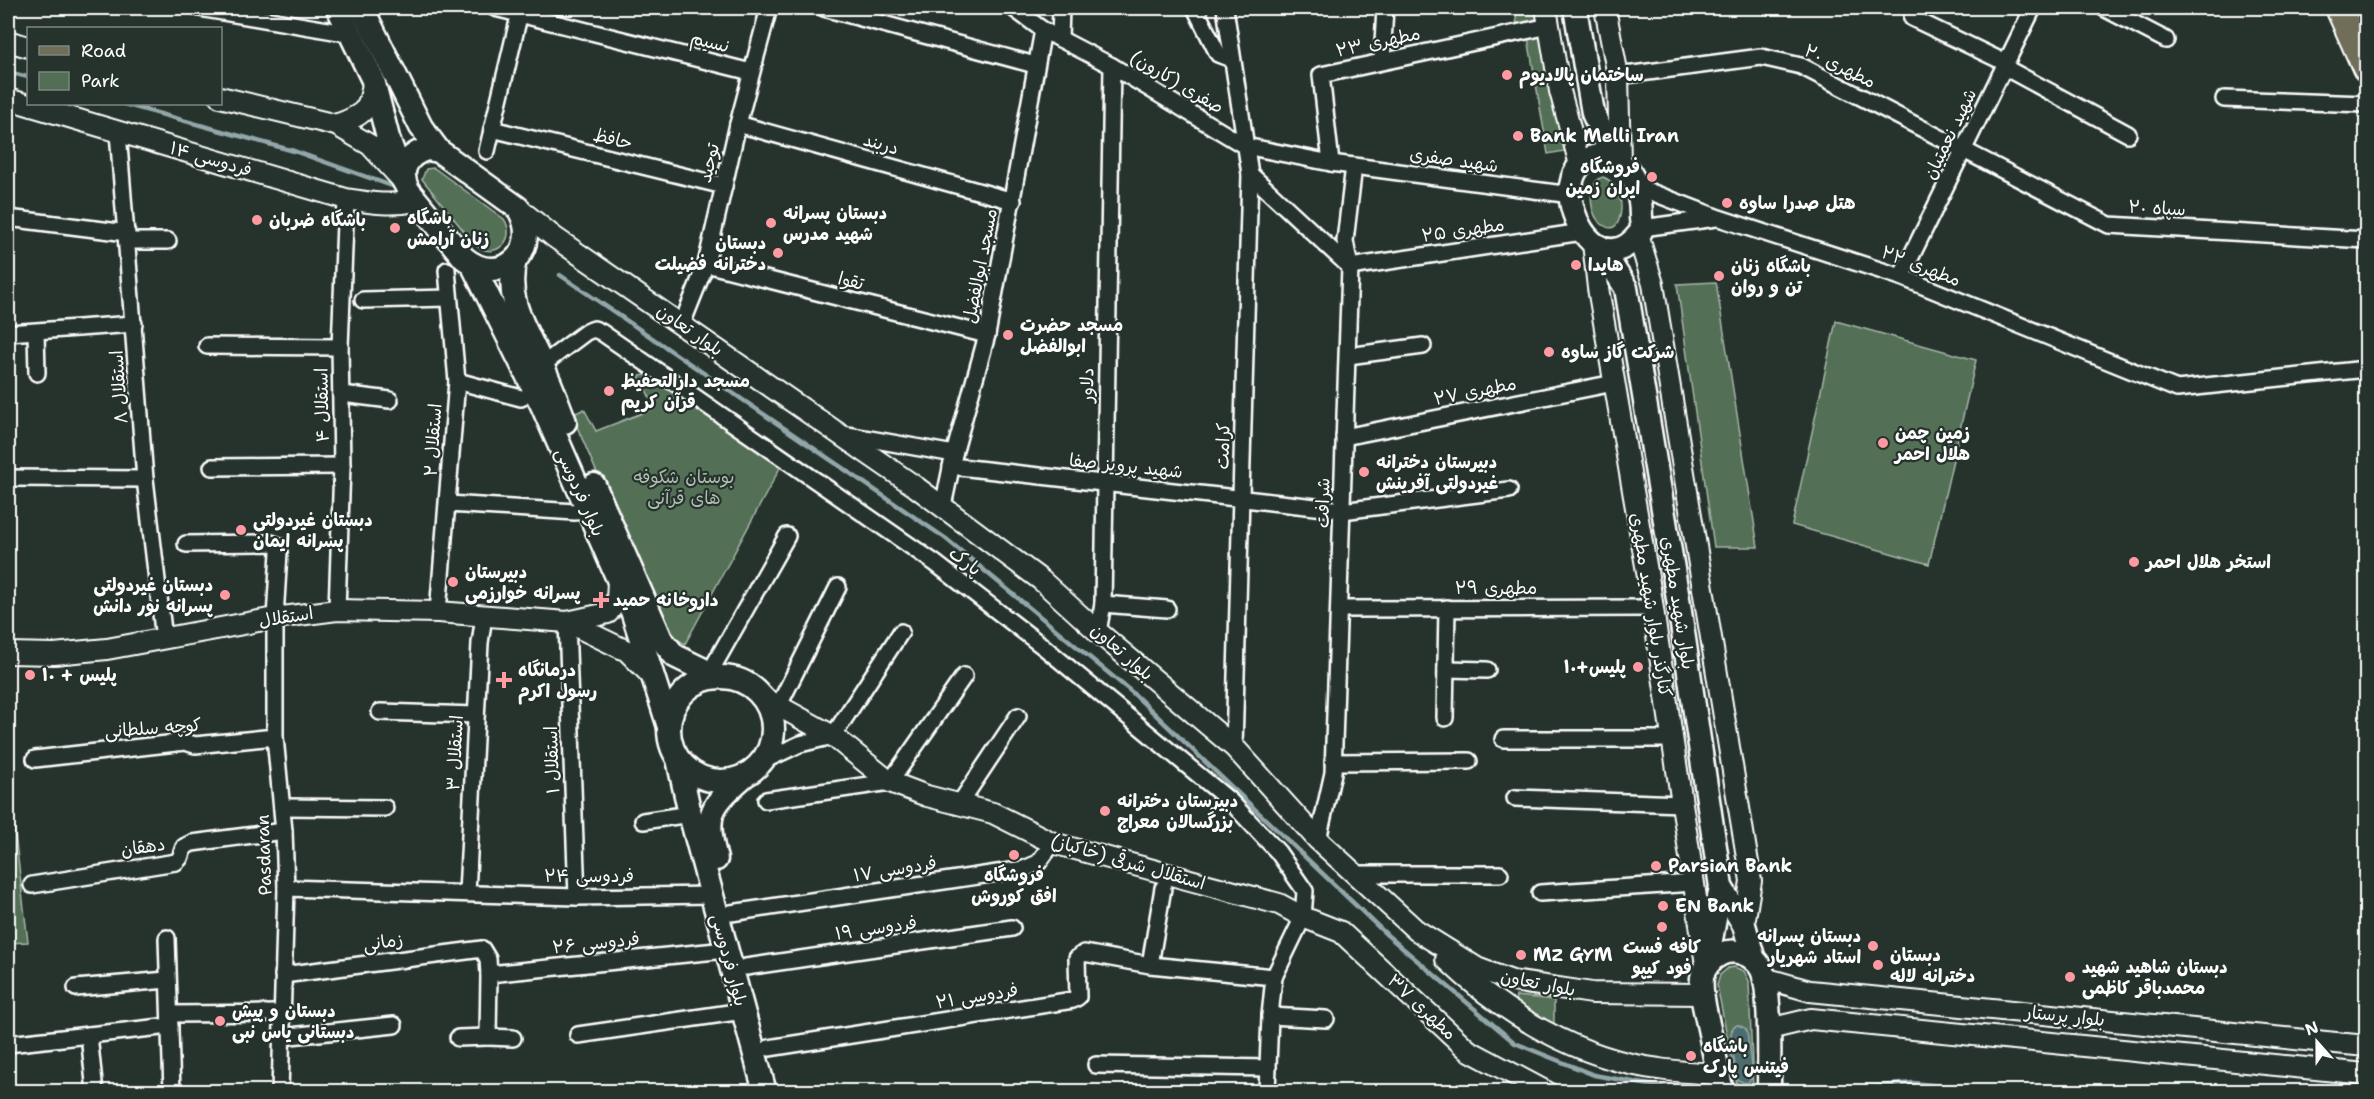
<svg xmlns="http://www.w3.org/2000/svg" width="2374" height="1099" font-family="'Shantell Sans','Playpen Sans Arabic',sans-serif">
<rect width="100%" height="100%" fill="#26332d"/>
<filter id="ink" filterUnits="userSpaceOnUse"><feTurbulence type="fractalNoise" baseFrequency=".0167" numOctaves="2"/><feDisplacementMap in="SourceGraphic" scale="12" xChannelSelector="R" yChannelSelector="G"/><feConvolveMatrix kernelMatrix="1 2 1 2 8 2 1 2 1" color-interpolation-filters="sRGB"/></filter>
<g filter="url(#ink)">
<g fill="#526f56" stroke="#a8b7aa" stroke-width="1.5" fill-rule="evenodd">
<polygon points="1515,8 1539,8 1542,22 1517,26"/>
<polygon points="1545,36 1570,150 1548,154 1528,38"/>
<path d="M434,168L504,219C518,240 494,261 475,245L422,179L426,169Z"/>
<path d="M1603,177C1613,181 1618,188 1620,198C1623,208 1620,237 1603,225C1590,216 1587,191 1598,179Z"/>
<polygon points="1716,282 1758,547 1714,547 1677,284"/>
<polygon points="1836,321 1976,360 1929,564 1792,525"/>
<polygon points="654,374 781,466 685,644 675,638 662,624 572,415 584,409 596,431 655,408 639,376"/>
<polygon points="8,776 28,942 8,943"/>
<path d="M1734,967L1744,971L1749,981L1753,1091H1738L1717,985L1720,975L1728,968ZM1738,1025L1751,1079L1745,1083L1732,1029Z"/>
<polygon points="1516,996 1554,1000 1554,1030 1514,1004"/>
</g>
<polygon fill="#4b6d71" stroke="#93a7aa" stroke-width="1.5" points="1738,1025 1745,1028 1747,1031 1752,1075 1749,1082 1745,1083 1738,1080 1736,1076 1731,1033 1734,1026"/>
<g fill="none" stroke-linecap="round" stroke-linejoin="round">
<g stroke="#93a7aa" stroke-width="4.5">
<polyline points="8,72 28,77"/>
<polyline points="124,104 294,151 392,186"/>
<polyline points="560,275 945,538 1134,694 1387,935 1515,1043 1594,1075 1689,1092"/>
<polyline points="1817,1092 1913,1083 1996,1092"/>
</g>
<defs>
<g id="minor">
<polyline points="199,8 351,34"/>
<polyline points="495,8 751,72"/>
<polyline points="824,8 1035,65"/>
<polyline points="1013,8 1043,30 1112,66 1245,146 1331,163 1571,195"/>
<polyline points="1195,8 1218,54 1232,59"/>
<polyline points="1225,8 1250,174 1234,747"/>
<polyline points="2104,8 2166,40"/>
<polyline points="1912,18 2006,63"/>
<polyline points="1060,39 1061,8"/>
<polyline points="1382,61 1385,8"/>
<polyline points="2004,67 2128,134"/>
<polyline points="1618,76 1761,57 1801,66 2109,225 2366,240"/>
<polyline points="2224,99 2366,104"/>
<polyline points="738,124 1013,201"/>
<polyline points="492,129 724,186"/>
<polyline points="118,132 145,479 164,639"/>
<polyline points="487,151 521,8"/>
<polyline points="1331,163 1321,75 1549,26"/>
<polyline points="1250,174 1350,267 1582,232"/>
<polyline points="1638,187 1719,218 1901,277 2177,389 2366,369"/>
<polyline points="8,218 127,233"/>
<polyline points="1642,228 1716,218"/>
<polyline points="127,241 168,241"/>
<polyline points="706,264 987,335"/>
<polyline points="1901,277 2033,8"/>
<polyline points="363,300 449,298"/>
<polyline points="682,324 706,264 738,124 769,8"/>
<polyline points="36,332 37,373"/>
<polyline points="8,333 134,324"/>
<polyline points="207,346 340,347"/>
<polyline points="1348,356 1423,346"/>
<polyline points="542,365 586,332 594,329 601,332 935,563 1045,648 1230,801 1278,852 1305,891 1303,917 1274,977 1270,1016 1267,1092"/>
<polyline points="457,381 521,398"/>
<polyline points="342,394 390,400"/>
<polyline points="842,434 954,454"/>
<polyline points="1344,437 1614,383"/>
<polyline points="951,466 1333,509"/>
<polyline points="212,467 342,466"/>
<polyline points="8,478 145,479"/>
<polyline points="448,504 575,512"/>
<polyline points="943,506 954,454 987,335 1043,30"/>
<polyline points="1342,511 1509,490"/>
<polyline points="186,544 271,543 277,545 279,552 275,618 275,737 284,831 286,888 280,1092"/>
<polyline points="1103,604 1167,609"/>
<polyline points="1339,609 1653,608"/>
<polyline points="337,610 342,466 340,347 346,199"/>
<polyline points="438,612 457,381 447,270"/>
<polyline points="567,622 577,897"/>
<polyline points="1098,632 1103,604 1112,66"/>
<polyline points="1446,669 1487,670"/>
<polyline points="710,672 787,536"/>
<polyline points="779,705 838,587"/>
<polyline points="380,712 476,715"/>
<polyline points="1445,718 1447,608"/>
<polyline points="1503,739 1671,739"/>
<polyline points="35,759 185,742 195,745 275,737"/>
<polyline points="763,761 800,744 833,736 901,632"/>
<polyline points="1333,762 1469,761"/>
<polyline points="1515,798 1682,804"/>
<polyline points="766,800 890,782 964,676"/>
<polyline points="958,806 1018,716"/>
<polyline points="282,807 385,808"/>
<polyline points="643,821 690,814"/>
<polyline points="1318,840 1333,773 1350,267 1345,241 1354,166"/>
<polyline points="1353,874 1500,874"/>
<polyline points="32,885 176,862 180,858 184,847 192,843 284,831"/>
<polyline points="286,888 577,897 712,895"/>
<polyline points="467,893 480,643 484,616"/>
<polyline points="1540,893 1694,883"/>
<polyline points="731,913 1024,869 1038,863 1053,843"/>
<polyline points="167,938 172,1092"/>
<polyline points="1150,965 1163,888"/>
<polyline points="746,967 1012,928"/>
<polyline points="489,974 488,1037 513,1038"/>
<polyline points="283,975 482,949 488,959 489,974 726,950"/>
<polyline points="76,988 167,980"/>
<polyline points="170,1014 282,1013"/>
<polyline points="1270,1016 1326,1019"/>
<polyline points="89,1035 95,1092"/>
<polyline points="578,1035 743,1011"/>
<polyline points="281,1037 394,1025"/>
<polyline points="458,1038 488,1037"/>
<polyline points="8,1044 170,1026"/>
<polyline points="769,1048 1073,1000 1078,997 1077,958 1084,953 1150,965 1274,977"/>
<polyline points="1096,1065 1268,1068"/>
</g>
<g id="tertiary">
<polyline points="1546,8 1560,91 1580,165"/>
<polyline points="1605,8 1618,76 1620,162"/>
<polyline points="8,41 28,47"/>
<polyline points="220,97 336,125 370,145 403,181"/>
<path d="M8,99L346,199C371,203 392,206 417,201"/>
<path d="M336,125C363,115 370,111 373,82"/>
<polyline points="518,208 554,237 916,487 1041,580 1098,632 1234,747 1318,840 1416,930 1477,968 1512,981 1592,993 1702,994"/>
<polyline points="1638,235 1653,284 1751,881 1744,925"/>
<polyline points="1593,243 1598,288 1650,589 1705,958"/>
<polyline points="567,622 627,651 654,678"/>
<polyline points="8,653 54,654 107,649 275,618 337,610 438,612 567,622 608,613 617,600 618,581"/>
<polyline points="764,698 833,736 890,782 927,796 993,813 1053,843 1279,904 1303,917 1341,932 1468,1050 1547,1092"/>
<path d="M1446,959C1503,1014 1579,1059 1659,1069C1679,1072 1699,1073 1718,1074"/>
<polyline points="1764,978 1810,991 2366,1046"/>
<polyline points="1769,1029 1811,1019 2366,1074"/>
</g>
<g id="secondary">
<polyline points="338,8 373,80 388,138 404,182"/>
<polyline points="362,8 421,127 439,151"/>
<polyline points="1575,8 1593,113 1613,158"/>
<path d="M427,149L439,151L518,208C544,249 501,289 464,258L408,190C398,170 407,155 427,149Z"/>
<path d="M1604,155C1633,163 1641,190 1641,217C1641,223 1644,229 1639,234C1590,296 1533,160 1604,155Z"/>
<polyline points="1600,247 1626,288 1679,605 1721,887 1744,925 1754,960"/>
<path d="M515,260C504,301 527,330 542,365C551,384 558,403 565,422"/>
<polyline points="472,264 542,405 632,611 669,727"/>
<polyline points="594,485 661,639 675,656 718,677"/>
<circle cx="721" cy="729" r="52"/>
<polyline points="678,759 690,814 765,1092"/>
<path d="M716,859C704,815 710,806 743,777"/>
<polyline points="1706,966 1721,887"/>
<path d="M1722,1092C1717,1069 1713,1046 1708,1024C1705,1009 1700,993 1702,978C1703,968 1712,958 1721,954C1735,948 1753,954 1761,968C1772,988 1769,1066 1769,1092"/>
</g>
<polyline id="primary" points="2339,8 2366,68"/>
</defs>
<use href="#minor" stroke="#fff" stroke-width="20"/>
<use href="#tertiary" stroke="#fff" stroke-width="24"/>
<use href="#secondary" stroke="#fff" stroke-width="27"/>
<use href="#primary" stroke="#fff" stroke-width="30"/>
<use href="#minor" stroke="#26332d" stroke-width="15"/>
<use href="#tertiary" stroke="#26332d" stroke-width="20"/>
<use href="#secondary" stroke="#26332d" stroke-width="22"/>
<use href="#primary" stroke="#706e59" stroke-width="26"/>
</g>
</g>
<g fill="#ff9aa2" stroke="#26332d" stroke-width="2">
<circle cx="1507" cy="75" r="6"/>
<circle cx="1518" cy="136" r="6"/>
<circle cx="1652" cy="177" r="6"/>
<circle cx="1727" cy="203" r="6"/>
<circle cx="257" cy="220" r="6"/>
<circle cx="771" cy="223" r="6"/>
<circle cx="395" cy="228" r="6"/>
<circle cx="778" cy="253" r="6"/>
<circle cx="1576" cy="265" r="6"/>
<circle cx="1719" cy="276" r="6"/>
<circle cx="1008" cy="335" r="6"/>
<circle cx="1549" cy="352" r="6"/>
<circle cx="609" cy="391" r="6"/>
<circle cx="1883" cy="443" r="6"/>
<circle cx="1364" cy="472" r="6"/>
<circle cx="241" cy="530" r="6"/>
<circle cx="2134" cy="562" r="6"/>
<circle cx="453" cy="582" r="6"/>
<circle cx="225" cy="595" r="6"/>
<path d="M598 591h6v6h6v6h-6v6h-6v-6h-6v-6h6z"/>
<circle cx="1638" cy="667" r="6"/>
<circle cx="30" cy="675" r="6"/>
<path d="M501 671h6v6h6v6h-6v6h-6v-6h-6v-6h6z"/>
<circle cx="1105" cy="811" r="6"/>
<circle cx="1014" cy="855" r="6"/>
<circle cx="1656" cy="866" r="6"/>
<circle cx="1663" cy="906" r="6"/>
<circle cx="1662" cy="927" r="6"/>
<circle cx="1873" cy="946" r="6"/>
<circle cx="1521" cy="955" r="6"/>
<circle cx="1878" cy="965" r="6"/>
<circle cx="2070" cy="977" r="6"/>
<circle cx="220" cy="1021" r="6"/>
<circle cx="1691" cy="1056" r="6"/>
</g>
<g text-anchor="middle" stroke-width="4.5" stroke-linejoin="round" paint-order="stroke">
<g font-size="18" fill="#fff" stroke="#26332d">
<text transform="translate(710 42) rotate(14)" y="6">نسیم</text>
<text transform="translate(1378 42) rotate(-12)" y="6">مطهری ۲۳</text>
<text transform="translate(1840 66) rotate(26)" y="6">مطهری ۲۰</text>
<text transform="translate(1177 82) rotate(31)" y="6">صفری (کارون)</text>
<text transform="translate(1950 134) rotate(-64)" y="6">شهید نعمتیان</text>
<text transform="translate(613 139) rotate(14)" y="6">حافظ</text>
<text transform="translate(881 144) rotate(16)" y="6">دربند</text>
<text transform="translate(211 159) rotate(16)" y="6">فردوسی ۱۴</text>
<text transform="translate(1454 160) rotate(8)" y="6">شهید صفری</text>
<text transform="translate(709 163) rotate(-77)" y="6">توحید</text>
<text transform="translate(2157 208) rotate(3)" y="6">سپاه ۲۰</text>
<text transform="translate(1463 230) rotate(-8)" y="6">مطهری ۲۵</text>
<text transform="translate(980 266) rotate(-79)" y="6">مسجد ابوالفضل</text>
<text transform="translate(1921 266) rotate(21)" y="6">مطهری ۲۲</text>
<text transform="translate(851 281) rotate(14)" y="6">تقوا</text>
<text transform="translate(690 330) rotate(35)" y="6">بلوار تعاون</text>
<text transform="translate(1087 385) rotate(-89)" y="6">دلاور</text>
<text transform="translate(119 387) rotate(-94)" y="6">استقلال ۸</text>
<text transform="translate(1475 391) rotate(-11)" y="6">مطهری ۲۷</text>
<text transform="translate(322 405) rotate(-91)" y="6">استقلال ۴</text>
<text transform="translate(433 440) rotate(-86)" y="6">استقلال ۲</text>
<text transform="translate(1223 446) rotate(-88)" y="6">کرامت</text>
<text transform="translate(1126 466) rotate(6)" y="6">شهید پرویز صفا</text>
<text transform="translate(580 492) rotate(66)" y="6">بلوار فردوسی</text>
<text transform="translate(1323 503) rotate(-89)" y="6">شرافت</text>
<text transform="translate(965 561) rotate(37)" y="6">پارک</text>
<text x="1496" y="594">مطهری ۲۹</text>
<text transform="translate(1678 603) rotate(81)" y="6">بلوار شهید مطهری</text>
<text transform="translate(1651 605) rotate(81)" y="6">کنارگذر بلوار شهید مطهری</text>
<text transform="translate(286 617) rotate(-9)" y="6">استقلال</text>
<text transform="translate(1122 652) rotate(41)" y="6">بلوار تعاون</text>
<text transform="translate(153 728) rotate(-4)" y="6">کوچه سلطانی</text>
<text transform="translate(455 753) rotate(-87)" y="6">استقلال ۳</text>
<text transform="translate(552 760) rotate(-92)" y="6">استقلال ۱</text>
<text transform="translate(143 847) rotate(-8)" y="6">دهقان</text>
<text transform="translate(264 855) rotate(-92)" y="6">Pasdaran</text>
<text transform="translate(1128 862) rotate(16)" y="6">استقلال شرقی (خاکباز)</text>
<text transform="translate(895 869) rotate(-9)" y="6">فردوسی ۱۷</text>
<text x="589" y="882">فردوسی ۲۴</text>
<text transform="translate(876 928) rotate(-8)" y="6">فردوسی ۱۹</text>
<text transform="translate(383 942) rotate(-8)" y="6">زمانی</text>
<text transform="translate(596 943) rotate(-6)" y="6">فردوسی ۲۶</text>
<text transform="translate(729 960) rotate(75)" y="6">بلوار فردوسی</text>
<text transform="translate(1538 983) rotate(11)" y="6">بلوار تعاون</text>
<text transform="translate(977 996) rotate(-9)" y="6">فردوسی ۲۱</text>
<text transform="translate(1422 1007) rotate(43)" y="6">مطهری ۳۷</text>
<text transform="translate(2065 1016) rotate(6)" y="6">بلوار پرستار</text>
</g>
<g font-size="18" font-weight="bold" fill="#fff" stroke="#26332d" text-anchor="start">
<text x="1519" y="81">ساختمان پالادیوم</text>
<text x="1530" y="142">Bank Melli Iran</text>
<text x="1640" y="173" text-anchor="end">فروشگاه<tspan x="1640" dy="21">ایران زمین</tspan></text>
<text x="1739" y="209">هتل صدرا ساوه</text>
<text x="783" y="219">دبستان پسرانه<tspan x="783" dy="21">شهید مدرس</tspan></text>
<text x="407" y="224">باشگاه<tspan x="407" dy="21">زنان آرامش</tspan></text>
<text x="269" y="226">باشگاه ضربان</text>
<text x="766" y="249" text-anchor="end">دبستان<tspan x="766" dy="21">دخترانه فضیلت</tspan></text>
<text x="1588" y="271">هایدا</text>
<text x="1731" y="272">باشگاه زنان<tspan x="1731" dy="21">تن و روان</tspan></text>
<text x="1020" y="331">مسجد حضرت<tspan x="1020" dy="21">ابوالفضل</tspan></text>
<text x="1561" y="358">شرکت گاز ساوه</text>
<text x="621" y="387">مسجد دارالتحفیظ<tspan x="621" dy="21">قرآن کریم</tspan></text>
<text x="1895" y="439">زمین چمن<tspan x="1895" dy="21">هلال احمر</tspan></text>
<text x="1376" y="468">دبیرستان دخترانه<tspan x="1376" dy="21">غیردولتی آفرینش</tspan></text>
<text x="253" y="526">دبستان غیردولتی<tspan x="253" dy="21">پسرانه ایمان</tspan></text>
<text x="2146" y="568">استخر هلال احمر</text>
<text x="465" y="578">دبیرستان<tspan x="465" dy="21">پسرانه خوارزمی</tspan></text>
<text x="213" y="591" text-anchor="end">دبستان غیردولتی<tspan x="213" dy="21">پسرانه نور دانش</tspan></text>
<text x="613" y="606">داروخانه حمید</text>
<text x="1626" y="673" text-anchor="end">پلیس+۱۰</text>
<text x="518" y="676">درمانگاه<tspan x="518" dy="21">رسول اکرم</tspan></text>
<text x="42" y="681">پلیس + ۱۰</text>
<text x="1117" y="807">دبیرستان دخترانه<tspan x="1117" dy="21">بزرگسالان معراج</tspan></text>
<text x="1668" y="872">Parsian Bank</text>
<text x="1014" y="881" text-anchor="middle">فروشگاه<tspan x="1014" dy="21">افق کوروش</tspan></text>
<text x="1675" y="912">EN Bank</text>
<text x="1861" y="942" text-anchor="end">دبستان پسرانه<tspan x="1861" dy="21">استاد شهریار</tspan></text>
<text x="1662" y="953" text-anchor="middle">کافه فست<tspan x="1662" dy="21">فود کیپو</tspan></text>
<text x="1533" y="961">MZ GYM</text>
<text x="1890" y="961">دبستان<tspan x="1890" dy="21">دخترانه لاله</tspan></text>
<text x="2082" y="973">دبستان شاهید شهید<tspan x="2082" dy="21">محمدباقر کاظمی</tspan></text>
<text x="232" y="1017">دبستان و پیش<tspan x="232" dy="21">دبستانی یاس نبی</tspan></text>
<text x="1703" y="1052">باشگاه<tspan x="1703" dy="21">فیتنس پارک</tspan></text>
</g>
<g font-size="18" fill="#b1beb3" stroke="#26332d">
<text x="684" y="483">بوستان شکوفه<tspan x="684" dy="21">های قرآنی</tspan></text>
</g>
</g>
<rect width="2374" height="1099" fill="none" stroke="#26332d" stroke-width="30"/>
<rect x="15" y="15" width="2344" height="1069" fill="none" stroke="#fff" stroke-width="2" filter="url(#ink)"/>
<rect x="27" y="27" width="195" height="78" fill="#26332d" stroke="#7d8581" stroke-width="1.5"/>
<rect x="39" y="46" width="30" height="9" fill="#706e59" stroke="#7d8581" stroke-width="1.5"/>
<text x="81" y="57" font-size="18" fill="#ffffff">Road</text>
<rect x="39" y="72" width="30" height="18" fill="#526f56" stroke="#7d8581" stroke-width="1.5"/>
<text x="81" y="87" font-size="18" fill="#ffffff">Park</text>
<g transform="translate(2317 1042) rotate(339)" stroke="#26332d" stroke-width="4.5" paint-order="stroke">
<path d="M0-4.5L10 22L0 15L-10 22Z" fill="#ffffff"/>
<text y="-9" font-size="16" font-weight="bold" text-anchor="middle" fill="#ffffff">N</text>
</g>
</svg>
